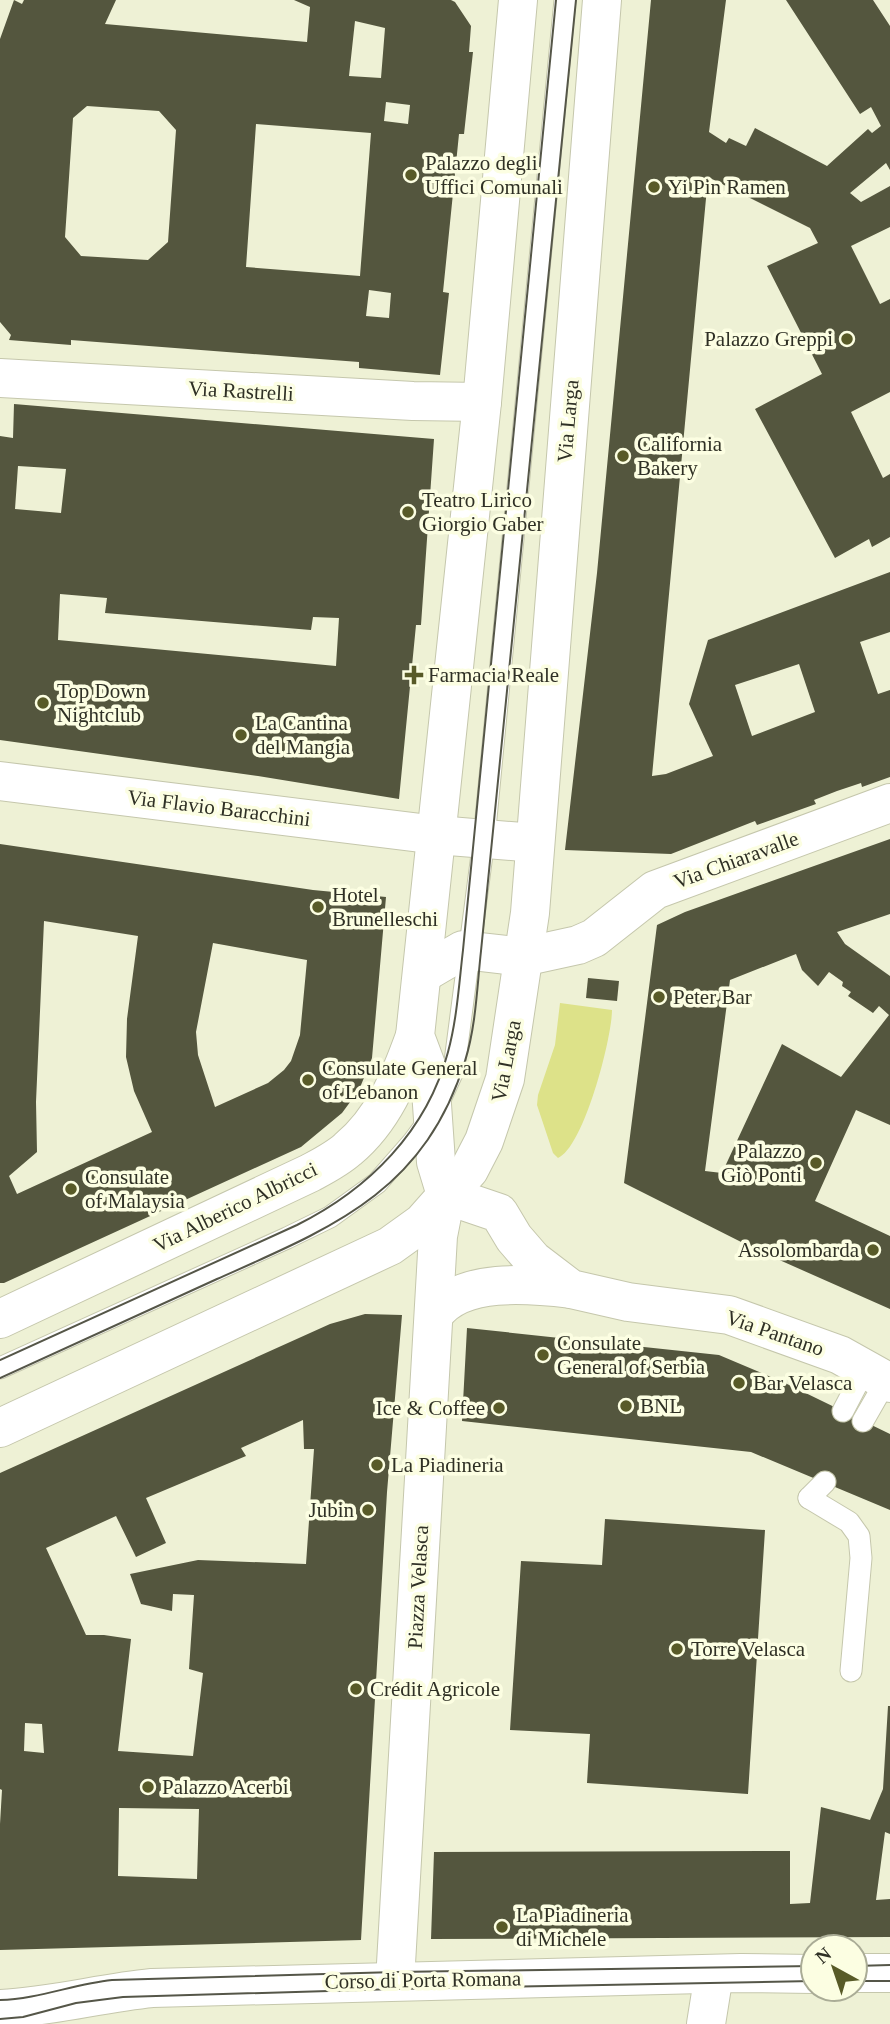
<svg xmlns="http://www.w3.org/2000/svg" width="890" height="2024" font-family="Georgia,serif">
<rect width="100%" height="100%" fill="#eef1d5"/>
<path fill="#dde289" d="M560,1003L612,1010C612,1038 584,1147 558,1158L553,1153L537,1105L538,1095L555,1045Z"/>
<g fill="#54563e" fill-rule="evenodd">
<path d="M14,0L22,4L24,0H116L105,24L307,42L310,7L294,0H451L455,2L471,26L469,52H473L464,134H459L443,292L449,293L440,375L359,368V362L71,340V345L9,340L11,335L0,322V39ZM355,21L385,28L381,78L349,76ZM386,102L410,105L408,124L384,121ZM87,106L159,111L176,130L168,242L148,260L81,256L65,237L73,118ZM256,124L371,133L360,276L246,267ZM369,290L391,293L389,318L366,316Z"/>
<path d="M651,0H726L709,132L726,143L729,138L746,146L755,128L827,166L868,129L872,133L881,126L871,107L860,114L786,0H873L890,26V170L886,163L850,193L861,202L890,186V227L851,246L880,304L890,299V392L851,412L883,478L890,474V537L872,547L869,539L835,558L755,409L822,374L767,266L818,243L810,228L708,177L652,776L666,774L713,756L689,704L708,640L890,572V632L860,642L878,694L890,690V777L862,787L861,783L837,791L814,800L816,804L757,825L755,821L671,854L565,850L597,573ZM799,664L815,712L752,736L735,685Z"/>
<path d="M14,404L434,439L421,625H416L399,799L258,776L0,740V436L13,438ZM18,466L66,469L61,513L15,509ZM60,594L107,598L105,613L311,630L313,617L339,618L336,666L58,640Z"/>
<path d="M890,839V914L837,932L845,944L890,976V1125L856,1110L815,1201L890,1236V1309L759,1251L624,1183L657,925L685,912ZM796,954L802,970L818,986L829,972L843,982L842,986L851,992L848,996L873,1013L879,1006L889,1015L841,1077L782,1044L722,1173L705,1171L730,980Z"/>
<path d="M0,844L313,890L386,897L372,1058L359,1090L342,1113L301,1147L4,1283H0ZM44,921L138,936L127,1019L126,1057L134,1091L152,1132L17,1194L9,1176L37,1152L36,1102ZM213,943L307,960L300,1035L291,1061L284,1070L268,1083L215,1107L198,1055L196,1032Z"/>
<polygon points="588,978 619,981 617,1001 586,998"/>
<path d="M365,1314L402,1315L387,1492L361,1940L0,1950V1824L2,1790L0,1789V1473L330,1324ZM303,1420L304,1449H314L306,1564L198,1560L130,1574L141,1604L172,1611L173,1594L194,1595L189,1669L203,1673L193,1756L118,1751L131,1639L104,1635H86L46,1548L116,1516L136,1557L166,1543L146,1498L246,1456L241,1448ZM25,1723L42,1724L44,1753L24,1751ZM119,1808L199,1809L197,1879L118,1876Z"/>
<polygon points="467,1328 719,1355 785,1383 890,1434 890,1510 751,1452 462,1421"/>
<polygon points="605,1519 765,1530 748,1794 587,1783 590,1734 510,1730 521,1561 602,1565"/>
<polygon points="888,1706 890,1706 890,1834 885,1832 876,1900 890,1899 890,1937 431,1939 434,1852 790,1851 790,1904 810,1903 821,1807 870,1820 883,1789"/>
</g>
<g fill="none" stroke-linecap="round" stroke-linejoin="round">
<defs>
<g id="lane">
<polyline points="0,1368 287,1238 330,1217 377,1183 413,1142 433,1115 454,1069 484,839 565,0"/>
<polyline points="843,1411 865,1369"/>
<polyline points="863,1421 886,1381"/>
<polyline points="809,1498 849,1522 859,1536 861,1558 851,1671"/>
<polyline points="809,1498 825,1482"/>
</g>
<g id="street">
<polyline points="0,378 413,401 482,402"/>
<polyline points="0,781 437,835 535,843"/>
<polyline points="422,974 463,950 523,957 578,945 594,938 655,890 890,803"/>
<polyline points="446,1195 499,1213 514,1238 533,1260 571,1289 628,1302 729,1315 840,1355 890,1383"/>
<path d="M434,1315C460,1277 530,1284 571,1289"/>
<path d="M0,1319L310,1173C323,1166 337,1159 348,1149C383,1120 400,1078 415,1036"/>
<polyline points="0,1428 390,1246 422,1223 469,1170 484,1141 505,1079 530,913 602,0"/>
<polyline points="855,1973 890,1973"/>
<polyline points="395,1981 438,1236 446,1195 436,1162 430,1076 415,1036 482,402 518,0"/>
<path d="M0,2009C51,2007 101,1993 152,1988L741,1973L813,1974"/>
<polyline points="706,2024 714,1974"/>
</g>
</defs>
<use href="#lane" stroke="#c5c7ac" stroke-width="23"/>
<use href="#street" stroke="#c5c7ac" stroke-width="40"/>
<use href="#lane" stroke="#fff" stroke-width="21"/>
<use href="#street" stroke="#fff" stroke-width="38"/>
<g stroke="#555648" stroke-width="2">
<path d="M0,1360L297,1225C369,1189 427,1131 448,1052C457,1019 459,984 463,950L556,0"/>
<path d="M0,1378C72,1345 144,1312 217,1279C331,1228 424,1193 465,1061C476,1026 477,987 481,951L576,0"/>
<polyline points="855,1966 890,1965"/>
<polyline points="855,1981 890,1981"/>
<path d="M0,2000C38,1999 74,1984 112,1980L396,1972L813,1966"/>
<polyline points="0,2019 23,2017 76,2003 123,1997 395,1989 813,1981"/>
</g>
</g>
<g fill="#585a27" stroke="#fcfee2" stroke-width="2.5">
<circle cx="411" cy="175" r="7"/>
<circle cx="654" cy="187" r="7"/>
<circle cx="847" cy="339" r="7"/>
<circle cx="623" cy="456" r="7"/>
<circle cx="408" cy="512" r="7"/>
<path d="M410.5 664.5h7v7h7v7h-7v7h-7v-7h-7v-7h7z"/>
<circle cx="43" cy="703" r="7"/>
<circle cx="241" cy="735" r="7"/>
<circle cx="318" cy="907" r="7"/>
<circle cx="659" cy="997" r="7"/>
<circle cx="308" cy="1080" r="7"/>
<circle cx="816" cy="1163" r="7"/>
<circle cx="71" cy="1189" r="7"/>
<circle cx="873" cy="1250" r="7"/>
<circle cx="543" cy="1355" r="7"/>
<circle cx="739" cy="1383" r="7"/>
<circle cx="626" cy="1406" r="7"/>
<circle cx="499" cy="1408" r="7"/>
<circle cx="377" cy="1465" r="7"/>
<circle cx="368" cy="1510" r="7"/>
<circle cx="677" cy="1649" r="7"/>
<circle cx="356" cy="1689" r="7"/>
<circle cx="148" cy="1787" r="7"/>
<circle cx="502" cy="1927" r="7"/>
</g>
<g text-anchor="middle" stroke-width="7" stroke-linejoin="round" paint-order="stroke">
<g font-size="21" fill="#2f3025" stroke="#fcfee2" text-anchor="start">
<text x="425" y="170">Palazzo degli<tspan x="425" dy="24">Uffici Comunali</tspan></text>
<text x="668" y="194">Yi Pin Ramen</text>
<text x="833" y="346" text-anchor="end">Palazzo Greppi</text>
<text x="637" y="451">California<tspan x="637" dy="24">Bakery</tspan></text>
<text x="422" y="507">Teatro Lirico<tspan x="422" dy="24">Giorgio Gaber</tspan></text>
<text x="428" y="682">Farmacia Reale</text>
<text x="57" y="698">Top Down<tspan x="57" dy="24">Nightclub</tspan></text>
<text x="255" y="730">La Cantina<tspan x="255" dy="24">del Mangia</tspan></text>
<text x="332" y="902">Hotel<tspan x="332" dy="24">Brunelleschi</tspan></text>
<text x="673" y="1004">Peter Bar</text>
<text x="322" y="1075">Consulate General<tspan x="322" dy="24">of Lebanon</tspan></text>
<text x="802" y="1158" text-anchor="end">Palazzo<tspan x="802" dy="24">Giò Ponti</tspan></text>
<text x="85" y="1184">Consulate<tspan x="85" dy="24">of Malaysia</tspan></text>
<text x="859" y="1257" text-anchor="end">Assolombarda</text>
<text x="557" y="1350">Consulate<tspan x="557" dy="24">General of Serbia</tspan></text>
<text x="753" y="1390">Bar Velasca</text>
<text x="640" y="1413">BNL</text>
<text x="485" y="1415" text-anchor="end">Ice &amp; Coffee</text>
<text x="391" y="1472">La Piadineria</text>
<text x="354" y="1517" text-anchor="end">Jubin</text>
<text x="691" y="1656">Torre Velasca</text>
<text x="370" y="1696">Crédit Agricole</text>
<text x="162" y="1794">Palazzo Acerbi</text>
<text x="516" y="1922">La Piadineria<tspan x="516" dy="24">di Michele</tspan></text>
</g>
<g font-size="21" fill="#2f3025" stroke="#fcfee2">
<text transform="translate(241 391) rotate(3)" y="7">Via Rastrelli</text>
<text transform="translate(568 421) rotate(-85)" y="7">Via Larga</text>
<text transform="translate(219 808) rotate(7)" y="7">Via Flavio Baracchini</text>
<text transform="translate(736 860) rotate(-20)" y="7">Via Chiaravalle</text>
<text transform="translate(506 1061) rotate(-79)" y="7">Via Larga</text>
<text transform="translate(235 1207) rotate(-26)" y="7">Via Alberico Albricci</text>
<text transform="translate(775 1333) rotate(19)" y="7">Via Pantano</text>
<text transform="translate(418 1587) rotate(-87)" y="7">Piazza Velasca</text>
<text transform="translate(423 1980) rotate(-1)" y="7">Corso di Porta Romana</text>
</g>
</g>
<g transform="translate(834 1968) rotate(320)"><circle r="33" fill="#fcfee2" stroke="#aaac96" stroke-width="2"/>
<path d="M0-5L12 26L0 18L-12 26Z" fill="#585a27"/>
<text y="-10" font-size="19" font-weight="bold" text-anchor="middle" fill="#2f3025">N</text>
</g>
</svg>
